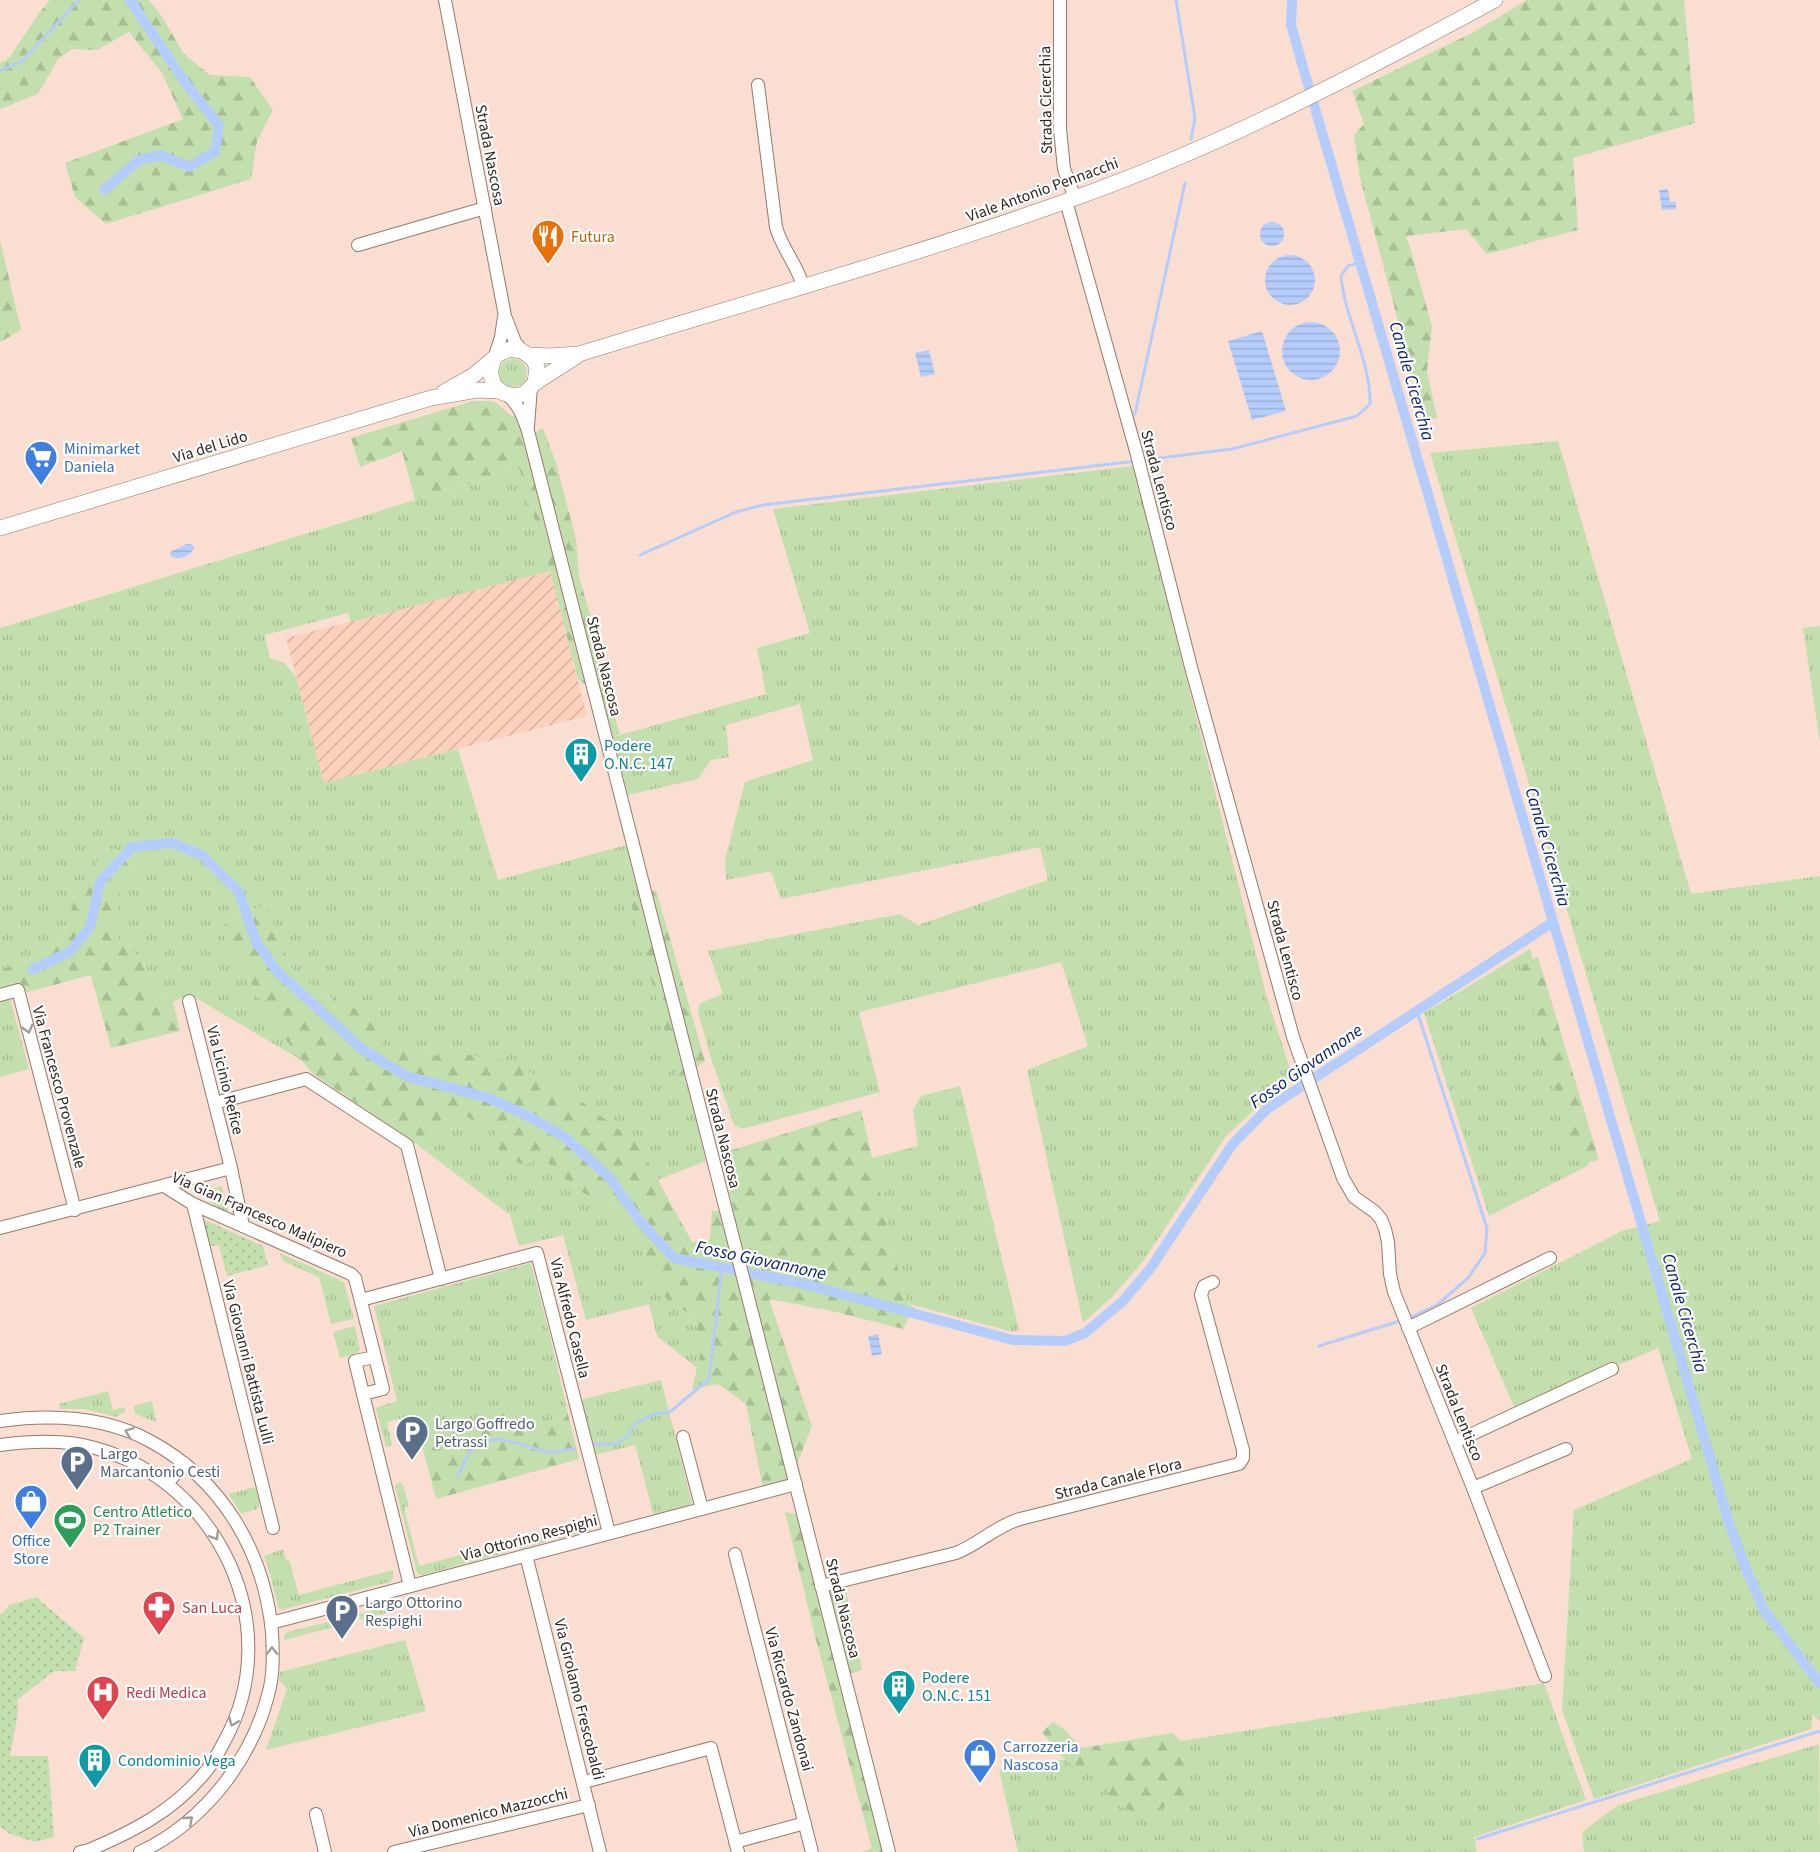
<svg xmlns="http://www.w3.org/2000/svg" width="1820" height="1852" font-family="'Source Sans 3',sans-serif">
<defs>
<pattern id="industrial-furrows" width="10" height="10" patternUnits="userSpaceOnUse" patternTransform="scale(1.5)"><rect width="10" height="10" fill="#fbd0bc"/><path d="M-1 1l2-2M0 10L10 0M9 11l2-2" fill="none" stroke="#d8b2a1"/></pattern>
<pattern id="grass-tufts" width="24" height="20" patternUnits="userSpaceOnUse" patternTransform="scale(1.5)"><rect width="24" height="20" fill="#c3dfad"/><path d="M3 7l-1-3M5 7V3M7 7l1-3M15 17l-1-3M17 17v-4M19 17l1-3" fill="none" stroke="#a8bf94"/></pattern>
<pattern id="forest-firs" width="22" height="20" patternUnits="userSpaceOnUse" patternTransform="scale(1.5)"><rect width="22" height="20" fill="#c3dfad"/><path d="M5 1l3.5 6h-7zM16 11l3.5 6h-7z" fill="#a8bf94"/></pattern>
<pattern id="park-dots" width="8" height="8" patternUnits="userSpaceOnUse" patternTransform="scale(1.5)"><rect width="8" height="8" fill="#c3dfad"/><path d="M2 2h.1M6 6h.1" fill="none" stroke="#a8bf94" stroke-width="1.8" stroke-linecap="round"/></pattern>
<pattern id="water-rules" width="6" height="5" patternUnits="userSpaceOnUse" patternTransform="scale(1.5)"><rect width="6" height="5" fill="#b5cdfc"/><path d="M0 2.5h6" fill="none" stroke="#9cb0d8"/></pattern>
</defs>
<rect width="100%" height="100%" fill="#faded1"/>
<polygon fill="url(#industrial-furrows)" points="550,571 587,716 324,783 286,638"/>
<g fill="url(#grass-tufts)">
<circle cx="513" cy="373" r="14"/>
<polygon points="1558,441 1691,894 1820,876 1820,1722 1812,1714 1811,1729 1594,1799 1562,1710 1574,1510 1692,1459 1658,1348 1515,1409 1471,1308 1622,1231 1660,1221 1430,453"/>
<polygon points="1133,466 1266,994 1292,1075 1226,1136 1144,1260 1113,1296 1083,1323 1027,1070 1088,1046 1061,962 859,1012 880,1092 742,1129 734,1125 710,1055 698,1012 700,1003 723,994 708,951 900,914 918,925 1048,880 1040,847 781,899 771,871 726,880 725,860 745,782 813,760 800,704 726,725 729,757 711,760 698,779 628,795 613,737 766,694 757,648 810,633 773,509"/>
<polygon points="519,468 550,571 351,622 348,613 265,635 270,658 285,663 296,677 324,783 458,749 498,880 626,845 706,1161 658,1180 638,1144 469,1055 439,1056 385,1047 366,1014 319,991 291,968 266,904 219,927 278,1030 303,1061 189,994 173,1002 155,996 143,960 116,936 120,891 130,879 140,858 113,849 102,855 69,915 65,934 45,954 0,970 0,628"/>
<polygon points="1820,626 1820,743 1803,628"/>
<polygon points="1530,949 1589,1165 1489,1216 1424,1013"/>
<polygon points="21,981 24,993 10,998 29,1069 0,1077 0,987"/>
<polygon points="960,1086 1019,1330 1013,1332 906,1303 872,1158 918,1146 913,1110 921,1096"/>
<polygon points="465,1116 496,1131 542,1157 577,1190 614,1208 641,1237 650,1272 667,1300 694,1317 701,1351 697,1368 657,1336 649,1304 586,1320 563,1235 519,1246 510,1215 411,1140 439,1130"/>
<polygon points="222,1186 228,1213 217,1208 206,1196 195,1193"/>
<polygon points="280,1253 344,1282 354,1319 331,1324 319,1277 283,1261"/>
<polygon points="531,1263 552,1344 568,1414 533,1426 506,1412 479,1429 447,1436 424,1453 414,1415 387,1422 392,1444 390,1447 386,1447 376,1409 378,1407 397,1401 374,1306"/>
<polygon points="355,1326 360,1350 357,1353 340,1358 333,1332"/>
<polygon points="661,1380 692,1502 689,1507 654,1516 635,1445 594,1455 580,1400"/>
<polygon points="108,1391 113,1410 125,1407 125,1412 116,1417 85,1409 60,1409 59,1404"/>
<polygon points="152,1401 156,1422 135,1414 134,1406"/>
<polygon points="400,1482 403,1485 409,1506 404,1508 419,1566 510,1542 512,1551 423,1575 417,1573 395,1486"/>
<polygon points="256,1487 259,1501 259,1507 255,1510 241,1513 228,1494"/>
<polygon points="592,1521 594,1526 591,1530 558,1539 556,1531"/>
<polygon points="544,1534 546,1542 520,1549 517,1541"/>
<polygon points="283,1549 286,1560 289,1560 299,1595 393,1570 393,1579 389,1582 281,1610 278,1607 272,1581 264,1556"/>
<polygon points="395,1605 396,1610 361,1620 359,1614"/>
<polygon points="336,1620 337,1626 284,1640 284,1636 287,1632"/>
<polygon points="405,1640 426,1711 266,1750 287,1689 279,1680 280,1672"/>
<polygon points="1544,1683 1586,1800 1474,1837 1477,1852 1018,1852 999,1770"/>
<polygon points="1819,1744 1820,1852 1584,1852 1582,1832 1618,1805"/>
</g>
<g fill="url(#forest-firs)">
<polygon points="50,0 149,0 160,14 184,54 210,75 250,77 273,110 257,141 251,179 106,224 75,197 65,163 183,119 162,73 129,32 97,50 72,49 58,59 38,94 0,109 0,63 9,58 40,12"/>
<polygon points="1527,0 1684,0 1695,123 1573,158 1578,230 1487,254 1466,229 1406,236 1409,244 1432,326 1427,371 1437,418 1425,422 1360,178 1354,135 1364,124 1352,91 1472,33"/>
<polygon points="0,240 21,330 0,342"/>
<polygon points="473,401 492,401 498,404 510,415 521,419 527,437 543,428 556,463 576,539 579,577 596,633 602,674 620,734 613,737 602,697 578,679 550,571 519,468 415,500 402,451 360,467 351,438"/>
<polygon points="113,849 140,857 130,879 120,891 116,936 143,960 155,996 173,1002 180,1031 111,1048 91,975 24,993 20,981 0,987 0,970 45,954 65,934 69,915 79,888 102,855"/>
<polygon points="656,890 705,1061 678,1080 630,900"/>
<polygon points="266,904 291,968 319,991 366,1014 385,1047 439,1056 469,1055 512,1062 574,1096 638,1144 692,1242 710,1240 712,1211 734,1211 719,1154 861,1110 906,1303 914,1307 903,1329 828,1310 769,1299 812,1426 791,1480 763,1488 746,1404 718,1384 692,1389 701,1351 694,1317 667,1300 650,1272 641,1237 614,1208 577,1190 542,1157 525,1165 500,1155 495,1131 465,1116 439,1130 411,1140 313,1074 278,1030 219,927"/>
<polygon points="1538,957 1599,1160 1578,1164 1520,967"/>
<polygon points="506,1412 533,1426 568,1414 579,1459 436,1499 424,1453 447,1436 479,1429"/>
<polygon points="785,1512 799,1515 815,1580 845,1586 862,1670 842,1676 886,1852 862,1852 872,1848 815,1636"/>
<polygon points="1053,1722 1065,1730 1082,1748 1172,1733 1183,1743 1193,1792 1164,1807 1147,1818 1112,1802 1104,1774 1079,1771 1058,1753 1042,1732"/>
</g>
<g fill="url(#park-dots)">
<polygon points="205,1220 263,1246 268,1265 227,1276 219,1245 211,1246 209,1244 204,1222"/>
<polygon points="36,1597 84,1638 75,1671 54,1671 17,1700 18,1713 10,1756 48,1756 54,1837 35,1842 10,1834 0,1827 0,1613 2,1614 10,1605"/>
</g>
<g fill="url(#water-rules)">
<polygon points="1668,189 1670,202 1676,202 1676,209 1662,210 1659,190"/>
<circle cx="1272" cy="234" r="12"/>
<circle cx="1290" cy="280" r="25"/>
<circle cx="1311" cy="351" r="29"/>
<polygon points="1262,331 1286,411 1252,420 1228,341"/>
<polygon points="929,350 935,374 921,377 915,353"/>
<path d="M186,544H191L195,548C189,556 180,561 171,556L170,553C175,548 181,548 186,544Z"/>
<polygon points="878,1334 882,1354 872,1356 868,1336"/>
</g>
<g fill="none" stroke-linecap="round" stroke-linejoin="round">
<g stroke="#b5cdfc" stroke-width="3">
<polyline points="1176,0 1195,118 1191,139"/>
<polyline points="0,71 22,61 79,0"/>
<polyline points="1135,414 1185,183"/>
<path d="M1143,460L1232,449L1357,416L1370,404C1371,361 1345,320 1341,276L1348,266L1360,262"/>
<polyline points="640,555 736,512 763,505 1136,461"/>
<polyline points="1409,1318 1437,1305 1468,1278 1485,1253 1487,1228 1417,1011"/>
<polyline points="1319,1346 1403,1320"/>
<polyline points="590,1444 615,1444 627,1437 636,1423 654,1414 670,1412 709,1379 722,1267"/>
<path d="M458,1476C462,1468 466,1458 471,1451C491,1425 529,1451 551,1452C558,1452 567,1450 574,1449"/>
<polyline points="1477,1839 1820,1731"/>
</g>
<g stroke="#b5cdfc" stroke-width="10">
<polyline points="1292,0 1291,25 1307,81 1729,1523 1746,1569 1764,1610 1820,1684"/>
<polyline points="104,190 139,160 161,155 189,167 215,152 219,125 187,85 130,0"/>
<polyline points="32,970 71,951 90,927 100,882 132,847 172,843 202,855 239,892 256,942 277,971 362,1049 406,1076 489,1098 532,1118 566,1138 610,1178 639,1220 674,1258 804,1284 1013,1340 1065,1341 1085,1333 1122,1302 1150,1269 1232,1145 1267,1109 1553,922"/>
</g>
<defs>
<g id="minor">
<polyline points="445,0 505,316 515,342 522,351"/>
<polyline points="1060,0 1060,129 1064,169 1075,198"/>
<path d="M758,85L776,227C782,249 797,264 803,286"/>
<polyline points="1066,201 1136,451 1191,667 1293,1037 1343,1178 1354,1197 1375,1212 1381,1219 1385,1229 1388,1242 1390,1274 1394,1292 1473,1488 1545,1676"/>
<polyline points="358,245 485,208"/>
<polyline points="494,359 501,337 504,317"/>
<path d="M507,395C519,404 523,417 528,431L889,1852"/>
<polyline points="528,426 531,387"/>
<polyline points="0,995 18,990 75,1210"/>
<polyline points="189,1001 231,1168 243,1226"/>
<polyline points="215,1103 306,1079 407,1145 441,1279"/>
<polyline points="164,1186 193,1204 351,1274 355,1278 383,1389 363,1394 355,1361 375,1357"/>
<polyline points="193,1204 273,1528"/>
<polyline points="0,1228 231,1168"/>
<polyline points="361,1300 537,1253 609,1533"/>
<polyline points="1408,1328 1550,1258"/>
<polyline points="363,1394 410,1586"/>
<path d="M0,1421C51,1414 104,1416 150,1441C222,1480 264,1551 272,1632C273,1653 274,1675 268,1695C260,1727 246,1754 227,1780C204,1810 175,1836 140,1852"/>
<polyline points="683,1437 702,1509"/>
<polyline points="1455,1442 1612,1369"/>
<path d="M0,1445C31,1441 65,1439 95,1448C219,1482 288,1627 224,1742C218,1754 211,1766 202,1776C171,1812 132,1832 89,1850L80,1852"/>
<polyline points="167,1484 184,1463"/>
<polyline points="1473,1488 1566,1449"/>
<polyline points="735,1554 812,1852"/>
<polyline points="526,1555 600,1852"/>
<path d="M821,1586L956,1553C979,1544 996,1526 1020,1519L1239,1464L1243,1458V1450L1201,1295L1204,1286L1213,1282"/>
<polyline points="271,1623 796,1484"/>
<polyline points="584,1782 711,1748 738,1852"/>
<polyline points="316,1814 325,1852"/>
<polyline points="735,1842 805,1823"/>
<polyline points="394,1852 589,1805"/>
</g>
<g id="major">
<path d="M529,355L549,356L579,354C745,303 912,257 1075,198C1220,146 1359,74 1495,0"/>
<polyline points="494,359 490,372 494,385 503,393 515,396 524,394 535,383 577,356"/>
<polyline points="444,392 474,375 499,354 510,349 522,351 533,359 537,367 535,383"/>
<polyline points="0,528 431,398 477,390 498,391"/>
</g>
</defs>
<use href="#minor" stroke="#98796a" stroke-width="14"/>
<use href="#major" stroke="#98796a" stroke-width="16"/>
<use href="#minor" stroke="#fff" stroke-width="12"/>
<use href="#major" stroke="#fff" stroke-width="15"/>
</g>
<defs><path id="oneway-chevron" d="M-2-3.5L2.5 0L-2 3.5" fill="none" stroke-width="1.6" stroke-linecap="round" stroke-linejoin="round" transform="scale(1.5)"/></defs>
<g stroke="#a29c9a">
<use href="#oneway-chevron" transform="translate(28 1029) rotate(75)"/>
<use href="#oneway-chevron" transform="translate(129 1432) rotate(-159)"/>
<use href="#oneway-chevron" transform="translate(215 1536) rotate(58)"/>
<use href="#oneway-chevron" transform="translate(272 1651) rotate(-91)"/>
<use href="#oneway-chevron" transform="translate(233 1722) rotate(112)"/>
<use href="#oneway-chevron" transform="translate(189 1820) rotate(-41)"/>
</g>
<defs>
<symbol id="restaurant-pin" viewBox="-11 -11 22 30"><path d="M0 17L-7.5 6A9.5 9.5 0 1 1 7.5 6Z" fill="#e8710a" stroke="#fff"/><path d="M-5-6h1v4h1v-4h1v4h1v-4h1v5L-1.5 .5V6h-2V.5L-5-1ZM5-6V6H3V1.5H1.5Q1.5-4 5-6Z" fill="#fff"/></symbol>
<symbol id="supermarket-pin" viewBox="-11 -11 22 30"><path d="M0 17L-7.5 6A9.5 9.5 0 1 1 7.5 6Z" fill="#3f7fe0" stroke="#fff"/><path d="M-6-5.5h2.5l.6 2H6L4.5 2H-2.5L-4.4-4H-6ZM-1.5 3.2a1.3 1.3 0 1 0 .1 0ZM3 3.2a1.3 1.3 0 1 0 .1 0Z" fill="#fff"/></symbol>
<symbol id="building-pin" viewBox="-11 -11 22 30"><path d="M0 17L-7.5 6A9.5 9.5 0 1 1 7.5 6Z" fill="#0f9aa8" stroke="#fff"/><path d="M-4-6H4V6H1V3H-1V6H-4ZM-2.5-4.3h1.7v1.8h-1.7ZM.8-4.3h1.7v1.8H.8ZM-2.5-1h1.7V.8h-1.7ZM.8-1h1.7V.8H.8Z" fill="#fff"/></symbol>
<symbol id="parking-pin" viewBox="-11 -11 22 30"><path d="M0 17L-7.5 6A9.5 9.5 0 1 1 7.5 6Z" fill="#5c6f8a" stroke="#fff"/><path d="M-3.5-5.5H1a3.5 3.5 0 0 1 0 7H-1V5.5H-3.5ZM-1-3.4V-.6H.8a1.4 1.4 0 0 0 0-2.8Z" fill="#fff"/></symbol>
<symbol id="shop-pin" viewBox="-11 -11 22 30"><path d="M0 17L-7.5 6A9.5 9.5 0 1 1 7.5 6Z" fill="#3f7fe0" stroke="#fff"/><path d="M-5-2.5h2.3a2.7 3.5 0 0 1 5.4 0H5L5.5 6h-11ZM-1.5-2.5h3a1.5 2.3 0 0 0-3 0Z" fill="#fff"/></symbol>
<symbol id="stadium-pin" viewBox="-11 -11 22 30"><path d="M0 17L-7.5 6A9.5 9.5 0 1 1 7.5 6Z" fill="#2e9e5b" stroke="#fff"/><path d="M0-5a6.5 5 0 1 0 0 10a6.5 5 0 1 0 0-10ZM-3.5-1.8h7v3.6h-7Z" fill="#fff"/></symbol>
<symbol id="pharmacy-pin" viewBox="-11 -11 22 30"><path d="M0 17L-7.5 6A9.5 9.5 0 1 1 7.5 6Z" fill="#e0444e" stroke="#fff"/><path d="M-2-6h4v4h4v4h-4v4h-4v-4h-4v-4h4Z" fill="#fff"/></symbol>
<symbol id="hospital-pin" viewBox="-11 -11 22 30"><path d="M0 17L-7.5 6A9.5 9.5 0 1 1 7.5 6Z" fill="#e0444e" stroke="#fff"/><path d="M-5-5h3v3.5h4V-5h3V5h-3V1.5h-4V5h-3Z" fill="#fff"/></symbol>
</defs>
<g fill-rule="evenodd">
<use href="#restaurant-pin" x="529" y="217" width="38" height="52"/>
<use href="#supermarket-pin" x="22" y="438" width="38" height="52"/>
<use href="#building-pin" x="562" y="735" width="38" height="52"/>
<use href="#parking-pin" x="393" y="1413" width="38" height="52"/>
<use href="#parking-pin" x="58" y="1443" width="38" height="52"/>
<use href="#shop-pin" x="12" y="1482" width="38" height="52"/>
<use href="#stadium-pin" x="51" y="1501" width="38" height="52"/>
<use href="#pharmacy-pin" x="140" y="1588" width="38" height="52"/>
<use href="#parking-pin" x="323" y="1592" width="38" height="52"/>
<use href="#building-pin" x="880" y="1667" width="38" height="52"/>
<use href="#hospital-pin" x="84" y="1673" width="38" height="52"/>
<use href="#shop-pin" x="961" y="1736" width="38" height="52"/>
<use href="#building-pin" x="76" y="1741" width="38" height="52"/>
</g>
<g text-anchor="middle" stroke-width="4.5" stroke-linejoin="round" paint-order="stroke">
<g font-size="16" fill="#31241e" stroke="#fff">
<text transform="translate(1045 100) rotate(-91)" y="6">Strada Cicerchia</text>
<text transform="translate(491 155) rotate(79)" y="6">Strada Nascosa</text>
<text transform="translate(1042 189) rotate(-20)" y="6">Viale Antonio Pennacchi</text>
<text transform="translate(210 446) rotate(-17)" y="6">Via del Lido</text>
<text transform="translate(1160 480) rotate(75)" y="6">Strada Lentisco</text>
<text transform="translate(605 666) rotate(76)" y="6">Strada Nascosa</text>
<text transform="translate(1286 950) rotate(75)" y="6">Strada Lentisco</text>
<text transform="translate(226 1080) rotate(76)" y="6">Via Licinio Refice</text>
<text transform="translate(60 1087) rotate(75)" y="6">Via Francesco Provenzale</text>
<text transform="translate(724 1138) rotate(76)" y="6">Strada Nascosa</text>
<text transform="translate(260 1214) rotate(24)" y="6">Via Gian Francesco Malipiero</text>
<text transform="translate(571 1318) rotate(76)" y="6">Via Alfredo Casella</text>
<text transform="translate(249 1362) rotate(76)" y="6">Via Giovanni Battista Lulli</text>
<text transform="translate(1460 1412) rotate(68)" y="6">Strada Lentisco</text>
<text transform="translate(1118 1478) rotate(-14)" y="6">Strada Canale Flora</text>
<text transform="translate(529 1537) rotate(-15)" y="6">Via Ottorino Respighi</text>
<text transform="translate(844 1608) rotate(76)" y="6">Strada Nascosa</text>
<text transform="translate(580 1699) rotate(76)" y="6">Via Girolamo Frescobaldi</text>
<text transform="translate(790 1699) rotate(75)" y="6">Via Riccardo Zandonai</text>
<text transform="translate(488 1812) rotate(-14)" y="6">Via Domenico Mazzocchi</text>
</g>
<g font-size="16" fill="#c56008" stroke="#fff" text-anchor="start">
<text x="571" y="242">Futura</text>
</g>
<g font-size="16" fill="#366cbe" stroke="#fff" text-anchor="start">
<text x="64" y="454">Minimarket<tspan x="64" dy="18">Daniela</tspan></text>
<text x="31" y="1546" text-anchor="middle">Office<tspan x="31" dy="18">Store</tspan></text>
<text x="1003" y="1752">Carrozzeria<tspan x="1003" dy="18">Nascosa</tspan></text>
</g>
<g font-size="16" fill="#0d838f" stroke="#fff" text-anchor="start">
<text x="604" y="751">Podere<tspan x="604" dy="18">O.N.C. 147</tspan></text>
<text x="922" y="1683">Podere<tspan x="922" dy="18">O.N.C. 151</tspan></text>
<text x="118" y="1766">Condominio Vega</text>
</g>
<g font-size="16" fill="#4e5e75" stroke="#fff" text-anchor="start">
<text x="435" y="1429">Largo Goffredo<tspan x="435" dy="18">Petrassi</tspan></text>
<text x="100" y="1459">Largo<tspan x="100" dy="18">Marcantonio Cesti</tspan></text>
<text x="365" y="1608">Largo Ottorino<tspan x="365" dy="18">Respighi</tspan></text>
</g>
<g font-size="16" fill="#27864d" stroke="#fff" text-anchor="start">
<text x="93" y="1517">Centro Atletico<tspan x="93" dy="18">P2 Trainer</tspan></text>
</g>
<g font-size="16" fill="#be3a42" stroke="#fff" text-anchor="start">
<text x="182" y="1613">San Luca</text>
<text x="126" y="1698">Redi Medica</text>
</g>
<g font-size="18" font-style="italic" fill="#031d73" stroke="#fff">
<text transform="translate(1412 381) rotate(74)" y="6">Canale Cicerchia</text>
<text transform="translate(1548 847) rotate(74)" y="6">Canale Cicerchia</text>
<text transform="translate(1306 1066) rotate(-35)" y="6">Fosso Giovannone</text>
<text transform="translate(761 1260) rotate(12)" y="6">Fosso Giovannone</text>
<text transform="translate(1685 1313) rotate(74)" y="6">Canale Cicerchia</text>
</g>
</g>
</svg>
